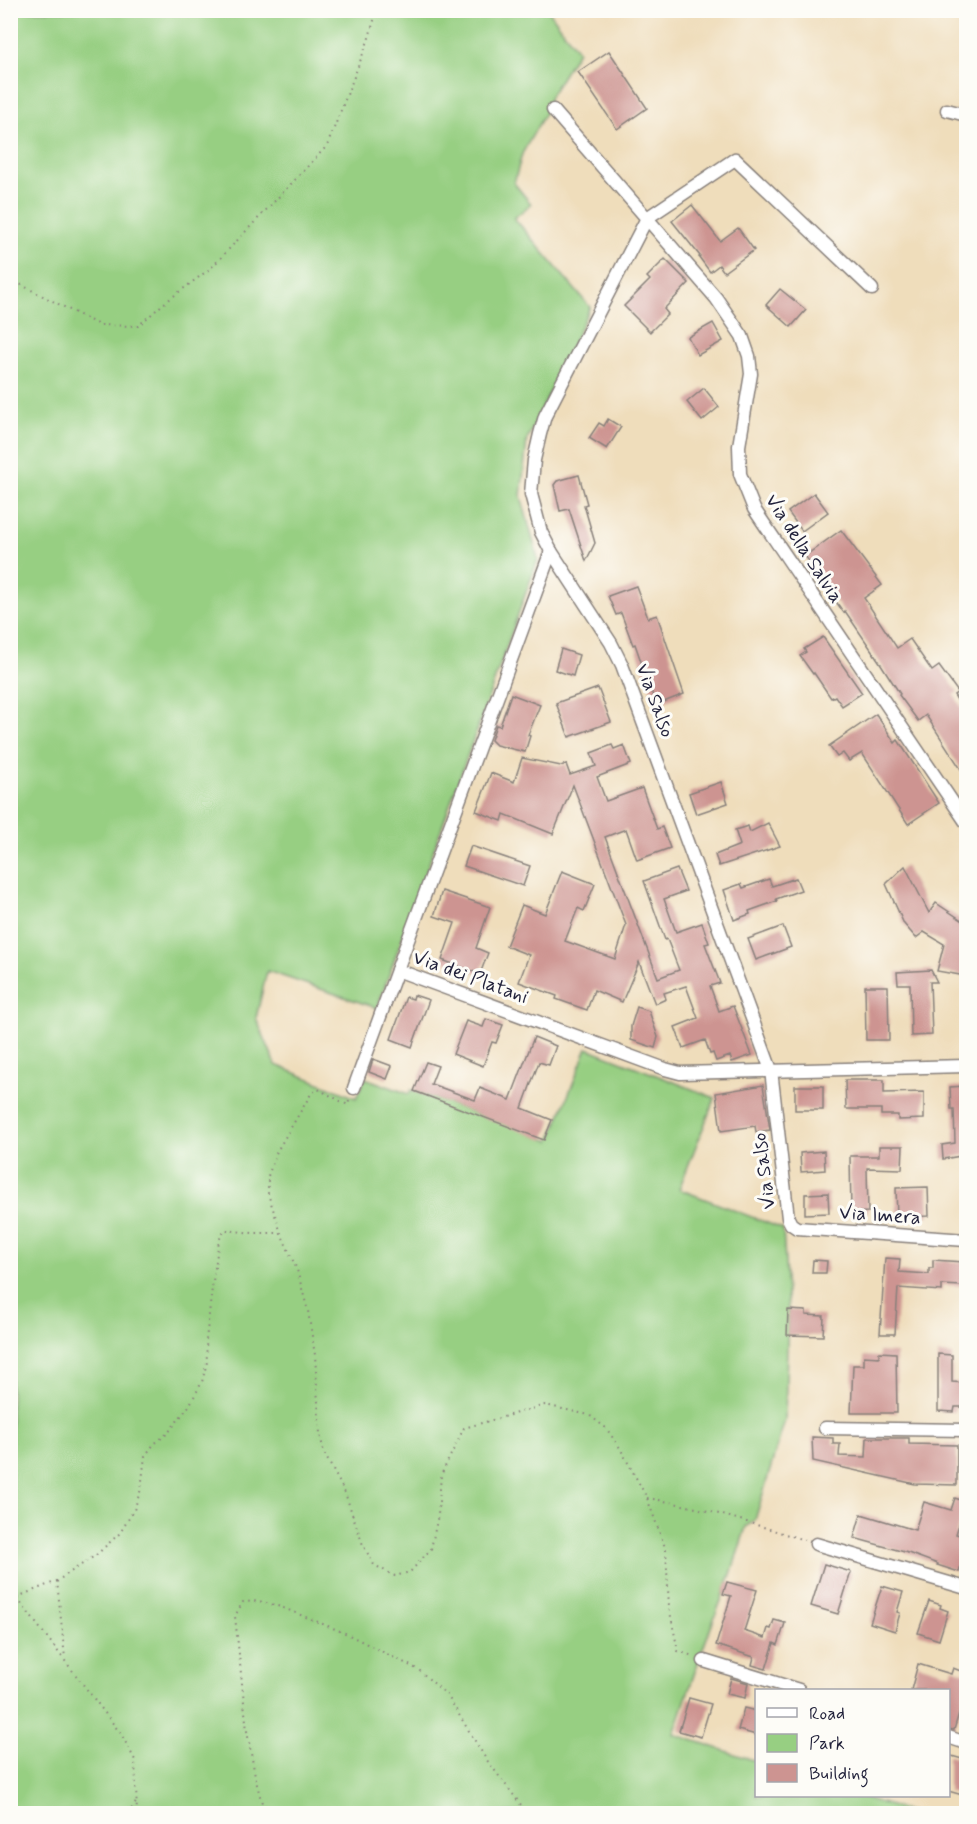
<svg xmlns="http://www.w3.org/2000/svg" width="977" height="1824" font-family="Mynerve,sans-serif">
<rect width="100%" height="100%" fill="#fdfcf7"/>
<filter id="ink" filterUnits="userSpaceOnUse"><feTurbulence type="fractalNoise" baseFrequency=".0167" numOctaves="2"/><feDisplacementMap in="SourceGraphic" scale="12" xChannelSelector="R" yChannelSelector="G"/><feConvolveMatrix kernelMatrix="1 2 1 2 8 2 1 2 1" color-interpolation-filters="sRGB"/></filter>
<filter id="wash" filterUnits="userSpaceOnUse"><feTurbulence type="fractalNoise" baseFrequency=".008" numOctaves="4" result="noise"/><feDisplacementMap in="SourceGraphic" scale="24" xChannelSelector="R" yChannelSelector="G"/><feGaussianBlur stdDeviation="1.35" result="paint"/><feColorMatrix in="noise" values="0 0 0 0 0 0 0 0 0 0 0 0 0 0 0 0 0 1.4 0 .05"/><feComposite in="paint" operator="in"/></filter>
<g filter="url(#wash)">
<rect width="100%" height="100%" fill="#efddbb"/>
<polygon fill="#97cf82" stroke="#5c785e" stroke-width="1.5" points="11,11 549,11 578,51 550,96 545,113 522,154 514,183 531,204 514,218 590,307 527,440 521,496 538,559 377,1008 267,971 256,1018 276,1065 356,1098 365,1078 409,1094 411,1090 414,1091 550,1141 587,1048 715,1098 679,1189 783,1229 788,1310 785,1420 755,1520 746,1527 731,1574 702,1651 674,1734 756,1761 756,1796 859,1796 913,1813 11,1814"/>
<g id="blocks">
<g fill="#cd9491">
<polygon points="609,51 647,108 617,129 578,72"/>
<polygon points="692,205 720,241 738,228 754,250 724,272 719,265 710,272 699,257 700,256 672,221"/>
<polygon points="665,259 689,283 664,309 668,314 650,332 624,306 650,280 647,277"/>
<polygon points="780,289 806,310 791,327 766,305"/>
<polygon points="713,323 723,341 698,355 688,337"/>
<polygon points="704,388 719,407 702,421 687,402"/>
<polygon points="608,419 621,427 607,449 589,438 599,423 604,426"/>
<polygon points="579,475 587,504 584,505 595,543 586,561 569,509 560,511 554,485 557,481"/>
<polygon points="814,493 828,512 802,531 788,512"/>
<polygon points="841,530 882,585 864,598 897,648 910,639 932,671 939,666 958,692 954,695 966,714 966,777 926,715 918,721 899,695 900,694 879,661 845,611 844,613 825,586 827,585 805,556"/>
<polygon points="636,586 648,618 657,615 684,694 656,705 635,644 633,645 621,613 616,615 608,596"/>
<polygon points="823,637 862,693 842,706 835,696 831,698 814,673 813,674 800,656 806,652 804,649"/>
<polygon points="561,649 579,655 573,676 555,670"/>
<polygon points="598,688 611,722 569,737 556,703"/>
<polygon points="511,694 540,705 528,735 530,736 525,752 496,745 491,740 496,725 500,726"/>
<polygon points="876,714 895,743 898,740 939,803 908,824 862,753 849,761 843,753 837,757 829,746"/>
<polygon points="612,745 614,749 624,745 631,764 597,777 606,801 642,788 657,829 662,827 670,848 637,860 626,829 605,837 658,978 679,970 667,939 665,940 644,881 677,869 686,891 664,899 676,932 702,923 709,943 705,944 720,983 710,986 719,1011 733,1006 752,1055 732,1062 730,1056 716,1061 713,1053 710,1054 705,1040 683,1048 675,1027 698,1018 686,986 664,993 666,999 655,1004 639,962 622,1002 594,990 587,1010 556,999 557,996 519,982 529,955 506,946 522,905 545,914 562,871 595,884 584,911 578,908 565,941 615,959 626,925 573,785 553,834 504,814 502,821 476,811 491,773 514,782 522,758 561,766 566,764 570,775 596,766 591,753"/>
<polygon points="721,782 728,803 696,814 689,793"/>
<polygon points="768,823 780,846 719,866 715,855 740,845 735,830 748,826 750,832"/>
<polygon points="471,846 530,866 523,886 464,866"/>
<polygon points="905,866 929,913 936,903 966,923 966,976 937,971 944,944 924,932 916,938 904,924 886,884"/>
<polygon points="796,878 801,890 776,899 777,901 749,911 750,914 734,920 724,890 741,884 743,888 769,879 772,886"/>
<polygon points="442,891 490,907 476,948 488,953 480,974 442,960 455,923 434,916"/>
<polygon points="783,926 791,947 756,960 748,939"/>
<polygon points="931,970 937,982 930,982 932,1035 911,1036 910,984 898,984 897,972"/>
<polygon points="865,986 888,986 889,1040 866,1040"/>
<polygon points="414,995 429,1000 412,1047 391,1039 406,997 413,999"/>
<polygon points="637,1007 649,1011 658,1037 655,1048 631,1040 631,1026"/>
<polygon points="486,1019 503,1025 496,1043 492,1042 483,1066 453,1054 466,1021 483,1027"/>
<polygon points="534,1037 556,1046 549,1065 539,1062 522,1108 552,1120 544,1140 414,1091 426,1062 438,1066 431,1084 475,1100 480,1088 510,1100"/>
<polygon points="373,1059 392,1066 387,1079 369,1072"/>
<polygon points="845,1080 884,1080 884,1093 924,1092 924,1119 898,1120 898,1115 881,1115 881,1109 846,1109"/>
<polygon points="763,1085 770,1130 756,1132 755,1126 721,1131 716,1093"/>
<rect x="795" y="1086" width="28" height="24"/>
<polygon points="966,1086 966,1155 943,1159 942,1145 955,1143 954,1109 951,1109 950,1087"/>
<polygon points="879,1146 903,1146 902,1169 867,1168 868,1212 851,1213 850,1156 879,1156"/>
<polygon points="824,1151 825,1170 801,1172 800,1153"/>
<polygon points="928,1187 929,1216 897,1217 896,1188"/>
<polygon points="828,1193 829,1213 805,1214 805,1194"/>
<polygon points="885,1258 900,1259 899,1272 929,1274 929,1268 933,1268 933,1260 964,1262 963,1286 942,1285 942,1291 898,1288 895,1334 880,1334"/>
<polygon points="813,1260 827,1261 826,1273 812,1273"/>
<polygon points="788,1310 806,1311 806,1315 824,1316 823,1336 787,1335"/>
<polygon points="879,1352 896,1353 897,1413 851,1413 853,1365 864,1365 864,1356 879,1357"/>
<polygon points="938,1354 952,1355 952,1382 966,1383 966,1407 955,1407 954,1412 938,1411"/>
<polygon points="812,1437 833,1438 833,1444 840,1444 839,1456 866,1457 867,1438 909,1438 909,1444 957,1445 957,1485 915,1484 813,1461"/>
<polygon points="955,1498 966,1502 956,1534 966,1537 966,1548 959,1572 937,1565 938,1564 908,1553 854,1538 861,1514 915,1530 924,1502 951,1510"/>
<polygon points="824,1564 851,1572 838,1614 811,1606"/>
<polygon points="727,1582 757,1590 744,1631 765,1638 768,1628 771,1629 774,1620 785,1623 778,1645 774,1643 766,1669 752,1665 754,1657 716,1645 731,1596 723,1594"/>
<polygon points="882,1586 903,1592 897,1612 900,1613 895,1631 870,1623"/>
<polygon points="929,1601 941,1605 940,1608 948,1611 939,1640 918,1633"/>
<polygon points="918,1664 951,1674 953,1668 966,1673 966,1689 954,1730 948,1729 948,1690 911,1690"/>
<polygon points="731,1678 748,1683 745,1698 727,1694"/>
<polygon points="689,1698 711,1704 701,1737 679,1731"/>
<polygon points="744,1708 756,1711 756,1735 738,1730"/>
<polygon points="948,1755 966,1760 966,1796 948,1791"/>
</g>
</g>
</g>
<g filter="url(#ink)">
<use href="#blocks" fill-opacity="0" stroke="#88807b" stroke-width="1.5"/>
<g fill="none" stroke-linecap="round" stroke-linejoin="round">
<defs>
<g id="street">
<polyline points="553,110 716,298 742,336 749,356 751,374 739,446 740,474 754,509 966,822"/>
<polyline points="947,110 966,115"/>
<polyline points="872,289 735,159 647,218 545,416 540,434 534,460 531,494 541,532 551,551 611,643 622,665 771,1070 788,1218 791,1224 797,1228 966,1240"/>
<polyline points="551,551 397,970 665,1069 680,1073 966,1066"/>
<polyline points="354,1088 397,970"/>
<polyline points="825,1428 966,1430"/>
<polyline points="816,1544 966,1588"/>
<polyline points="704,1661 799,1690"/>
<polyline points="948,1737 966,1743"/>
</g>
</defs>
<use href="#street" stroke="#88807b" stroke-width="15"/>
<g stroke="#88807b" stroke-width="2" stroke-dasharray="1.5 4.5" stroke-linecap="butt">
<polyline points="10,279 99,325 138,326 163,304 211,268 327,146 368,41 377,10"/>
<polyline points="349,1101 348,1105 318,1089 311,1094 277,1151 268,1176 268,1194 281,1233 297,1270 308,1311 315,1355 320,1434 324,1453 345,1493 363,1545 374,1565 395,1576 410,1572 431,1549 438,1515 441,1475 464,1428 545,1405 589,1415 606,1428 620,1448 647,1498 666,1550 669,1607 678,1651 693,1656"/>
<path d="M647,1498C702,1507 751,1523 804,1540"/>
<polyline points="57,1581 65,1658"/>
<polyline points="10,1589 121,1734 135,1760 137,1814"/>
<polyline points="17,1597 57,1581 96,1555 120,1533 134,1510 141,1489 145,1456 154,1444 168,1433 189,1406 202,1382 207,1362 206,1340 212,1288 219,1240 225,1230 253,1233 281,1233"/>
<polyline points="128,1814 137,1801"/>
<polyline points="265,1814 256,1781 247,1731 235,1616 243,1602 259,1601 281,1607 345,1633 419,1670 447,1695 486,1759 528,1814"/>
</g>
<use href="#street" stroke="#fff" stroke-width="12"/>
</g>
</g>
<g text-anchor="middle" stroke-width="6" stroke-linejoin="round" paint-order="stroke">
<g font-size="20" fill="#22223b" stroke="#fdfcf7">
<text transform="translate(805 548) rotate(57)" y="7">Via della Salvia</text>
<text transform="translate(656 700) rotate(70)" y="7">Via Salso</text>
<text transform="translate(471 976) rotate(20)" y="7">Via dei Platani</text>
<text transform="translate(763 1171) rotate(-97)" y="7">Via Salso</text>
<text transform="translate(880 1214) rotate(4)" y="7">Via Imera</text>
</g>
</g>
<rect width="977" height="1824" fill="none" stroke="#fdfcf7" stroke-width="36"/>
<rect x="755" y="1689" width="195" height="108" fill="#fdfcf7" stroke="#a5a5ac" stroke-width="1.5"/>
<rect x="767" y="1708" width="30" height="9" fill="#ffffff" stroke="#a5a5ac" stroke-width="1.5"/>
<text x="809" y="1719" font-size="18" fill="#22223b">Road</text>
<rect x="767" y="1734" width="30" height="18" fill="#97cf82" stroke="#a5a5ac" stroke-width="1.5"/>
<text x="809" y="1749" font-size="18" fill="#22223b">Park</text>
<rect x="767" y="1764" width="30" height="18" fill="#cd9491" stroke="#a5a5ac" stroke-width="1.5"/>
<text x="809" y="1779" font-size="18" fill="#22223b">Building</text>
</svg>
